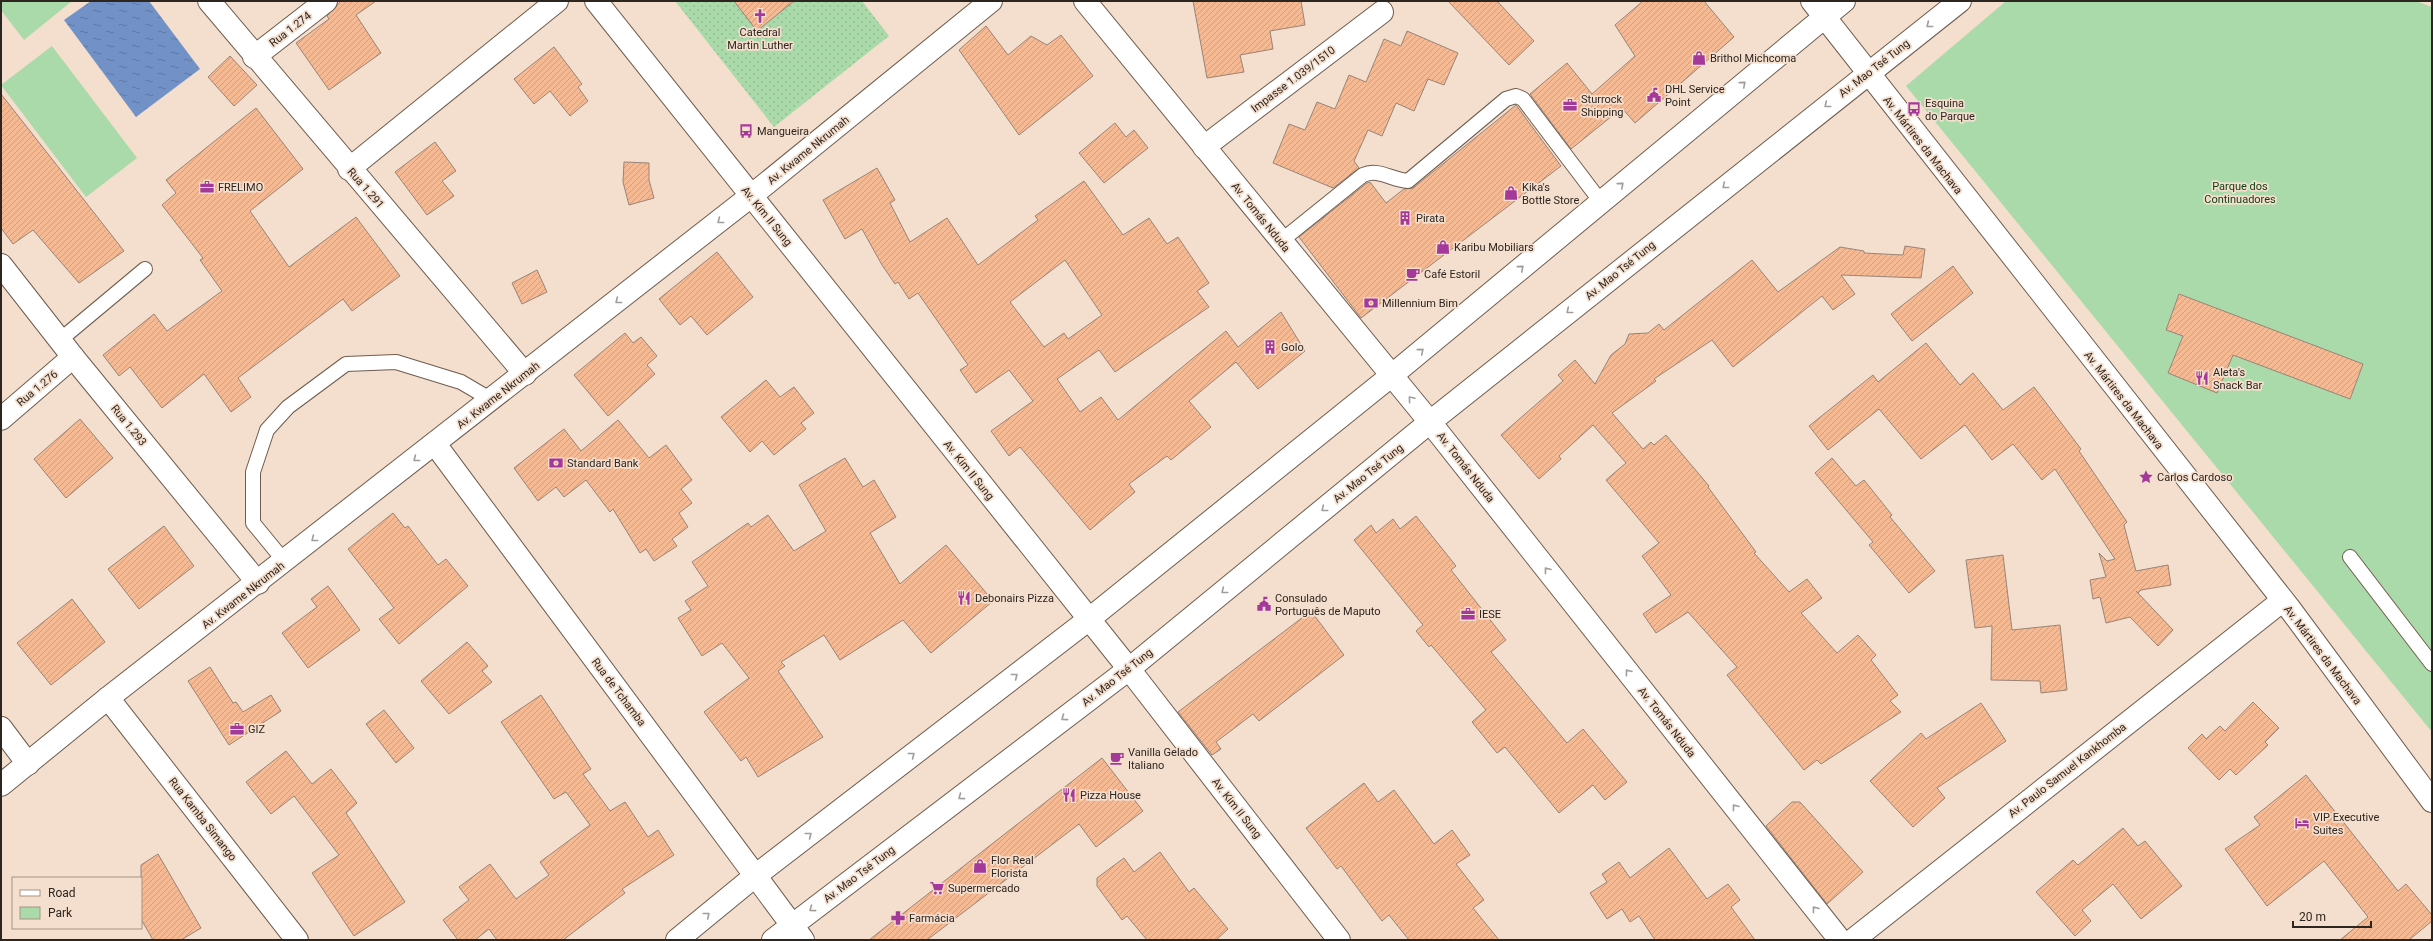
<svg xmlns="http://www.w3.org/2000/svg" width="2433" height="941" font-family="Roboto,sans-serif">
<defs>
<pattern id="garden-dots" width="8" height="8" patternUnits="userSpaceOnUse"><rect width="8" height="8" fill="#aadaa9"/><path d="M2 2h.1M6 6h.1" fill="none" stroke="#93bb91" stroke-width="1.8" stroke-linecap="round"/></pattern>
<pattern id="water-ripples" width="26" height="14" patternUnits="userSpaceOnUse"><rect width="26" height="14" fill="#7292c7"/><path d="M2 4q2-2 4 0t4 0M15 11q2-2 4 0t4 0" fill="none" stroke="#5e77a1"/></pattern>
<pattern id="building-hatch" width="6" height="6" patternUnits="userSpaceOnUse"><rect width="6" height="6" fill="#f5b993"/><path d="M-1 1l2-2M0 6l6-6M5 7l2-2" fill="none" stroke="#d29f7e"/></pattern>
</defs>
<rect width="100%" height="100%" fill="#f4decd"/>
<g fill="#aadaa9">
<polygon points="1,1 72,1 24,40 1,10"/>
<polygon points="2006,1 2416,1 2432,7 2432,732 1906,86"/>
<polygon points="52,46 137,158 86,197 1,85"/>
</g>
<polygon fill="url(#garden-dots)" points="675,1 734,1 757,30 794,1 862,1 889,36 774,127"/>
<polygon fill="url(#water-ripples)" points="91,1 149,1 200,69 136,117 64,20"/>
<g fill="url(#building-hatch)" stroke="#9a8477" fill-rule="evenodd">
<polygon points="341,1 376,1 356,15 381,53 329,90 296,43 329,19 327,16"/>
<polygon points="734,1 794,1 757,31"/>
<polygon points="1193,1 1301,1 1305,25 1270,31 1273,49 1240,55 1244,72 1207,78"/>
<polygon points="1448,1 1497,1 1534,41 1509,65"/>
<polygon points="1643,1 1704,1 1734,37 1635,123 1622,108 1571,149 1530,94 1567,63 1592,94 1635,56 1615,25"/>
<polygon points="986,26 1008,55 1031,36 1047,45 1061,35 1093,76 1019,135 959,50"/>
<polygon points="1407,31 1458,53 1444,85 1428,79 1414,111 1396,103 1382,136 1368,130 1354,161 1359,168 1333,188 1273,163 1289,124 1305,130 1317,102 1335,109 1349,75 1366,82 1384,39 1401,46"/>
<polygon points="554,47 582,84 578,87 588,101 570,116 550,91 534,104 514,79"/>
<polygon points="230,56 257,85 234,106 208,77"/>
<polygon points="1,94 124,251 79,283 33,230 13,244 1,228"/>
<polygon points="1516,105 1561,166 1361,318 1299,237 1367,183 1370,182 1386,203 1404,189 1413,188"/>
<polygon points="256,108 303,169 250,211 289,267 356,217 400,276 352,311 343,299 238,378 251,397 231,412 204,374 162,408 130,367 119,376 103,355 154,314 167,331 222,291 200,260 203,258 162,205 176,193 166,180"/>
<polygon points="1115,123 1126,137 1134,130 1148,148 1104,183 1079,153"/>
<polygon points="435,142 456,171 442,181 454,196 427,215 395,172"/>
<polygon points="624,162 649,163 649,180 654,198 629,205 623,182"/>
<path d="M877,168L895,200L890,203L910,242L947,218L978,265L1038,220L1035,216L1084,181L1123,235L1149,218L1167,244L1178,237L1209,283L1197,291L1209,307L1115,372L1099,350L1057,379L1080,412L1101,397L1118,420L1226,331L1238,347L1281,312L1305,351L1258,389L1236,362L1189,401L1211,427L1171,460L1167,456L1129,484L1135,492L1090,530L1020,447L1009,456L991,431L1033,401L1009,370L976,393L960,370L968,365L918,293L909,299L898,282L895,284L882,265L862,229L845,239L823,200ZM1065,260L1102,315L1068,339L1064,333L1044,347L1010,302Z"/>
<polygon points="1905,246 1925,249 1921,278 1841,275 1855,294 1833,310 1822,296 1733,367 1712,340 1654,379 1656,381 1612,413 1643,449 1651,442 1654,445 1666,435 1709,486 1708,487 1756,552 1754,553 1789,592 1807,579 1822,598 1801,613 1837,653 1858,635 1876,655 1871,660 1898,695 1890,701 1901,712 1821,764 1817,760 1804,770 1727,675 1737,667 1688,612 1656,633 1643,614 1671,595 1642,556 1659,543 1606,480 1626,463 1593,425 1559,456 1561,459 1539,479 1501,435 1563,381 1558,375 1575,360 1595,384 1611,355 1625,344 1629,334 1648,333 1659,324 1664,330 1752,260 1778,292 1840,247 1864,251 1864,253 1903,255"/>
<polygon points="717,252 753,297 707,335 691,316 680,325 659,299"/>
<polygon points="1953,266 1973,293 1912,341 1891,314"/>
<polygon points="537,270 547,292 522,304 512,283"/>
<polygon points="2179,294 2363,364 2350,399 2233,355 2217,393 2168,373 2183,336 2166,330"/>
<polygon points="625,333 633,343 641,337 657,356 647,365 655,374 608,416 574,375"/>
<polygon points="1926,343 1960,385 1973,373 2003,410 2034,387 2081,449 2079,451 2127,522 2124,525 2136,571 2168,565 2171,585 2141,590 2138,593 2136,591 2173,630 2158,646 2130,617 2106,623 2100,597 2093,599 2090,580 2106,577 2099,553 2107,561 2115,559 2055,469 2042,480 2013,444 1992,460 1965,425 1921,459 1879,409 1828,450 1809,426 1873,375 1878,382"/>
<polygon points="766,380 780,397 794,387 814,413 801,423 806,429 774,455 762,441 750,452 721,417"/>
<polygon points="80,419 113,458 66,498 34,459"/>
<polygon points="618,420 649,458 666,445 692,480 681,489 692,503 679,513 688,527 672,539 677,546 654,561 646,549 640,553 613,509 610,512 586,480 564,497 556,487 538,501 514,468 564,429 581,451"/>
<polygon points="845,458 863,487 874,480 896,517 870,533 900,584 946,545 993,601 931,653 903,620 840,660 824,635 781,662 785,666 778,671 823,737 758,777 746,757 741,761 704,712 749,678 722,643 702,656 678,618 691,610 685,601 708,586 692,562 748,523 751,527 768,515 794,551 826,531 799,485"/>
<polygon points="1832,458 1856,486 1864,480 1892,515 1890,517 1935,571 1909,593 1869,545 1873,542 1815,473"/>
<polygon points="393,513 405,528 408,526 438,565 446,559 468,586 399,644 379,619 394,608 348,549"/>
<polygon points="1416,516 1456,566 1451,570 1506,640 1491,652 1567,743 1583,729 1627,782 1605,800 1593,785 1559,813 1505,747 1497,753 1472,722 1486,710 1431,645 1429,647 1416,631 1423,625 1354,540 1371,525 1376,533 1393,519 1400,529"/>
<polygon points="164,526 194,566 139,609 108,569"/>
<polygon points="2003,555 2012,630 2060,625 2067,690 2041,693 2040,681 1991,680 1992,626 1975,628 1966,560"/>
<polygon points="328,586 360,630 308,668 282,633 317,607 311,599"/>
<polygon points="72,599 105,642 51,685 17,643"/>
<polygon points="1311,611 1344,655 1259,721 1253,714 1216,742 1221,749 1212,755 1178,712"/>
<polygon points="467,642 488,666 482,671 492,682 449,714 421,681"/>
<polygon points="210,667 233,703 236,702 243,712 271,695 281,711 229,745 188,681"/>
<polygon points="541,695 591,769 583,774 610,811 625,802 648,837 658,830 674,855 622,889 625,893 563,940 497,940 489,929 475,940 458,940 443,920 469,900 459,887 490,864 516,899 549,875 540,862 590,825 566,792 554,799 501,722"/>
<polygon points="2253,702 2279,728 2265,742 2268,745 2236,775 2230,769 2219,780 2188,748 2202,734 2206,739 2220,726 2225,731"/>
<polygon points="1981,703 2006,741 1937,788 1945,798 1913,827 1870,781 1921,733 1926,739"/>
<polygon points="384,710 414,748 396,763 366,724"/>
<polygon points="286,751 312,784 331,769 357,803 346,813 405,902 354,936 312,873 339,855 294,796 271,814 246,782"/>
<polygon points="1102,758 1143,811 1096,847 1079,824 927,940 869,940"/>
<polygon points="2306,775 2398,891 2406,884 2432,915 2432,921 2409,940 2340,940 2368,917 2324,861 2267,906 2225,849 2260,825 2254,817"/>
<polygon points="1364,783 1378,802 1394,790 1434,844 1452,830 1470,855 1456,864 1484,900 1473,908 1499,940 1409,940 1389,915 1382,921 1341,866 1337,869 1306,828"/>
<polygon points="1792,802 1800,802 1863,872 1827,904 1766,826"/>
<polygon points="2123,828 2138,846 2145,841 2182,886 2141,919 2113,884 2082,910 2091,921 2075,936 2036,892 2073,860 2078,865"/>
<polygon points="1669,848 1707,899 1728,884 1740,900 1731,907 1755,940 1655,940 1639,916 1630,922 1622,909 1607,919 1590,893 1607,882 1602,874 1619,862 1630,878"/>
<polygon points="1160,852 1189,892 1194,888 1228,929 1216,940 1147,940 1127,916 1122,920 1097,886 1097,878 1124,858 1134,872"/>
<polygon points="158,854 201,928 181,940 153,940 141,919 141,865"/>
</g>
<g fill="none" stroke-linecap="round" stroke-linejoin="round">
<defs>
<g id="service">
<path d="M1281,241L1363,175C1379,168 1391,180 1408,181L1506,99L1516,96L1523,99L1601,202"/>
<polyline points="60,340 145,269"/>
<polyline points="2350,557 2432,664"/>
<polyline points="285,562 253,523 253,472 267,430 288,407 346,364 396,362 461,382 490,399"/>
</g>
<g id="minor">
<polyline points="209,1 525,374"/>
<polyline points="1085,1 1430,422 1840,940"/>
<polyline points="1812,1 2290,609 2432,801"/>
<polyline points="254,57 326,1"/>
<polyline points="1204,147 1382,12"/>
<polyline points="349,169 557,1"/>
<polyline points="1,265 73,357 258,583"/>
<polyline points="1,419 73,357"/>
<polyline points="435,444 803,940"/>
<polyline points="1129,669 1339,940"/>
<polyline points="108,698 297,940"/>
<polyline points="1,728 28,764"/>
<polyline points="1,785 108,698 751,196 991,1"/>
<polyline points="1853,940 2282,601"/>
</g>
<polyline id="tertiary" points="596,1 1129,669"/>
<g id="secondary">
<polyline points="677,940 755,876 1088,620 1391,376 1844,1"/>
<polyline points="773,940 1129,669 1430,422 1960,1"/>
</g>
</defs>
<use href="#service" stroke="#6f5c4e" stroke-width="16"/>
<use href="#minor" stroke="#6f5c4e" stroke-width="24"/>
<use href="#tertiary" stroke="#6f5c4e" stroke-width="24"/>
<use href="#secondary" stroke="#6f5c4e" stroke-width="24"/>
<use href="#service" stroke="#fff" stroke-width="14"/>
<use href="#minor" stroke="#fff" stroke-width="22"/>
<use href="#tertiary" stroke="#fff" stroke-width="22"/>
<use href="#secondary" stroke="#fff" stroke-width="22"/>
</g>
<defs><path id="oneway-chevron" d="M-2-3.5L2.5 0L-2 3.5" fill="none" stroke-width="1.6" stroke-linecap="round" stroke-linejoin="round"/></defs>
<g stroke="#a09d9a">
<use href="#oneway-chevron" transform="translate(1929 25) rotate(142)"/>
<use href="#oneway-chevron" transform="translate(1743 84) rotate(-40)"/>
<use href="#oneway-chevron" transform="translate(1827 105) rotate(141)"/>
<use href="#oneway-chevron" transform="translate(1621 185) rotate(-40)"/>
<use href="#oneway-chevron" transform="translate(1725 186) rotate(141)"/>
<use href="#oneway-chevron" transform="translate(720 221) rotate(142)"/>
<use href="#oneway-chevron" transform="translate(1521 268) rotate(-40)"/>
<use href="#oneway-chevron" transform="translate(618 301) rotate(142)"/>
<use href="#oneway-chevron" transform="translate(1569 311) rotate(141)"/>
<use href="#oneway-chevron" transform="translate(1421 351) rotate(-40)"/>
<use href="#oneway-chevron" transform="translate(1411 399) rotate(-130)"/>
<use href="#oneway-chevron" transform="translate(416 459) rotate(142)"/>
<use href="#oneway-chevron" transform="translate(1324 509) rotate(141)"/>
<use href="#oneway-chevron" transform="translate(314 539) rotate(142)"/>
<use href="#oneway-chevron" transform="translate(1547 570) rotate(-128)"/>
<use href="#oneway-chevron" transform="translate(1224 591) rotate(141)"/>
<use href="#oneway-chevron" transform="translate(1628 672) rotate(-128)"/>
<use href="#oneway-chevron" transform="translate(1015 676) rotate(-38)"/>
<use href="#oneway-chevron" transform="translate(1064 718) rotate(143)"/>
<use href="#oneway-chevron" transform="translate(912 755) rotate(-38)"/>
<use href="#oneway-chevron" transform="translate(961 797) rotate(143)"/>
<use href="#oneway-chevron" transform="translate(1735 807) rotate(-128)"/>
<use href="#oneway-chevron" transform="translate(809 835) rotate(-38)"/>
<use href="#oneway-chevron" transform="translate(812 909) rotate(143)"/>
<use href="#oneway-chevron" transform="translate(1815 909) rotate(-128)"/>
<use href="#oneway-chevron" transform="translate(707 915) rotate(-39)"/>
</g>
<defs>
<symbol id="church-bare" viewBox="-9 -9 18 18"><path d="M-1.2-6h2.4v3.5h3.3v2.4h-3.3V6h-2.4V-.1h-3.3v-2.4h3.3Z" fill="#a53999" stroke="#f4decd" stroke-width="2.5" paint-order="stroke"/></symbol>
<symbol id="shop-bare" viewBox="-9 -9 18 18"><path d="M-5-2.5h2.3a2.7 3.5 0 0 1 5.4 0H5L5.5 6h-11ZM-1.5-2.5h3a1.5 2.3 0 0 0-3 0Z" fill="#a53999" stroke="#f4decd" stroke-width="2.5" paint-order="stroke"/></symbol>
<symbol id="civic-bare" viewBox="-9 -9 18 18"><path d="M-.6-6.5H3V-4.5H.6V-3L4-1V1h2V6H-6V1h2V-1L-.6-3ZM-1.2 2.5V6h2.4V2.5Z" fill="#a53999" stroke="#f4decd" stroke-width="2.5" paint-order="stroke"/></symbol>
<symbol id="office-bare" viewBox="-9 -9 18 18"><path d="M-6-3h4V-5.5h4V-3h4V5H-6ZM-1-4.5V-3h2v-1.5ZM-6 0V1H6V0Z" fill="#a53999" stroke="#f4decd" stroke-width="2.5" paint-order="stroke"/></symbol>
<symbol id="bus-bare" viewBox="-9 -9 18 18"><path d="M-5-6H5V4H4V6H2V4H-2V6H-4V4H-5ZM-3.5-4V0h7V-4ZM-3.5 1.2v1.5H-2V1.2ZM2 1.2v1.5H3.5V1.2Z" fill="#a53999" stroke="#f4decd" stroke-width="2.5" paint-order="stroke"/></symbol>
<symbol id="building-bare" viewBox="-9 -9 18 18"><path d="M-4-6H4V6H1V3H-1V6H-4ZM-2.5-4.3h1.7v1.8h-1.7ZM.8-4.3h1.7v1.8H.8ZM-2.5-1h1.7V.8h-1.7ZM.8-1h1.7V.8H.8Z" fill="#a53999" stroke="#f4decd" stroke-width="2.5" paint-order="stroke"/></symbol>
<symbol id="cafe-bare" viewBox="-9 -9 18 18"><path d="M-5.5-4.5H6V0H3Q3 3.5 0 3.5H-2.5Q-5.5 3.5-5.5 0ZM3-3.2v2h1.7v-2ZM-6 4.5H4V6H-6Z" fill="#a53999" stroke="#f4decd" stroke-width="2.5" paint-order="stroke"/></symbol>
<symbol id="bank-bare" viewBox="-9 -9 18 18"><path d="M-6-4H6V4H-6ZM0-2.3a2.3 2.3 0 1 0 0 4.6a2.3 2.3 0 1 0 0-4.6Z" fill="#a53999" stroke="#f4decd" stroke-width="2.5" paint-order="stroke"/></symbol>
<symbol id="restaurant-bare" viewBox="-9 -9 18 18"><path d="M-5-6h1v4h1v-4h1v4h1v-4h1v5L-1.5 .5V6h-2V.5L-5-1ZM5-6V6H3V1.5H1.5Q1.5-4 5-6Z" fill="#a53999" stroke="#f4decd" stroke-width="2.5" paint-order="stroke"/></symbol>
<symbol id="sight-bare" viewBox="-9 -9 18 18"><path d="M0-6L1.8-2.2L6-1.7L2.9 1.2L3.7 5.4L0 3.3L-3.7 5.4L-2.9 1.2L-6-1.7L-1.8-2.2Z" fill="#a53999" stroke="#f4decd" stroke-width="2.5" paint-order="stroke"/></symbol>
<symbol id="hotel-bare" viewBox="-9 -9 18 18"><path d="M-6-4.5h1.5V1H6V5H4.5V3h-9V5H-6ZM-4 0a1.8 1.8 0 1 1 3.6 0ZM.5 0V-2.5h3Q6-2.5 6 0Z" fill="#a53999" stroke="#f4decd" stroke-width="2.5" paint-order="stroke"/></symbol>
<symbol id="supermarket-bare" viewBox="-9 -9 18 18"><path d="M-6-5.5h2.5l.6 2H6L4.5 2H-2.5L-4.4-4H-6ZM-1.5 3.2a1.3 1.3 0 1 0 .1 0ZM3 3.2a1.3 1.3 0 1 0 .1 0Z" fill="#a53999" stroke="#f4decd" stroke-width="2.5" paint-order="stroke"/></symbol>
<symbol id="pharmacy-bare" viewBox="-9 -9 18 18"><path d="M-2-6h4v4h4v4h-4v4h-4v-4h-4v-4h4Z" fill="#a53999" stroke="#f4decd" stroke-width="2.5" paint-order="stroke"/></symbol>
</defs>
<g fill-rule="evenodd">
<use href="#church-bare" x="750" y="6" width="20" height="20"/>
<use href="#shop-bare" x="1689" y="48" width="20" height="20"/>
<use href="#civic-bare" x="1644" y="85" width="20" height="20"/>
<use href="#office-bare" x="1560" y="95" width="20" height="20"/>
<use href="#bus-bare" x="1904" y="99" width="20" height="20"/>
<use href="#bus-bare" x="736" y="121" width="20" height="20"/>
<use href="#office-bare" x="197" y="177" width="20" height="20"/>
<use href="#shop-bare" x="1501" y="183" width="20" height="20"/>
<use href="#building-bare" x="1395" y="208" width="20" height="20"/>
<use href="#shop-bare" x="1433" y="237" width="20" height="20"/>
<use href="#cafe-bare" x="1403" y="264" width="20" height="20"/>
<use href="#bank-bare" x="1361" y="293" width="20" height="20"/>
<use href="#building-bare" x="1260" y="337" width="20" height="20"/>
<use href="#restaurant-bare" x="2192" y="368" width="20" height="20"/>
<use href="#bank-bare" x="546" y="453" width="20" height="20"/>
<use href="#sight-bare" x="2136" y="467" width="20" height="20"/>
<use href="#restaurant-bare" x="954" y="588" width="20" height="20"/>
<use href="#civic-bare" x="1254" y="594" width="20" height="20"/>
<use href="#office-bare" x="1458" y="604" width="20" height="20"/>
<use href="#office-bare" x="227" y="719" width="20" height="20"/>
<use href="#cafe-bare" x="1107" y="748" width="20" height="20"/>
<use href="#restaurant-bare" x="1059" y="785" width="20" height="20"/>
<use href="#hotel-bare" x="2292" y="813" width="20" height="20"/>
<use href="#shop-bare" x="970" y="856" width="20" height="20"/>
<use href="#supermarket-bare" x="927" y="878" width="20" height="20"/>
<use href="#pharmacy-bare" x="888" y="908" width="20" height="20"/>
</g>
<g text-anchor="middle" stroke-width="3.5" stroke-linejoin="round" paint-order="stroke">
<g font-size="11" fill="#2d251f" stroke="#f4decd">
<text transform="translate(290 29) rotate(-38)" y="4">Rua 1.274</text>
<text transform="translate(1874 68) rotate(-38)" y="4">Av. Mao Tsé Tung</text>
<text transform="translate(1293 79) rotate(-37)" y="4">Impasse 1.039/1510</text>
<text transform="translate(1923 145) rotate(52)" y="4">Av. Mártires da Machava</text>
<text transform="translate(808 150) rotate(-39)" y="4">Av. Kwame Nkrumah</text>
<text transform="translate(366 188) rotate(49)" y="4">Rua 1.291</text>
<text transform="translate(767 216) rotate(51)" y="4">Av. Kim II Sung</text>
<text transform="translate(1261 217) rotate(51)" y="4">Av. Tomás Nduda</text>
<text transform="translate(1620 270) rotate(-39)" y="4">Av. Mao Tsé Tung</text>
<text transform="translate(37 388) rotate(-40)" y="4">Rua 1.276</text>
<text transform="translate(498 395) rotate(-38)" y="4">Av. Kwame Nkrumah</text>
<text transform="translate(2124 400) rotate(52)" y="4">Av. Mártires da Machava</text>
<text transform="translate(129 425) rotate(51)" y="4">Rua 1.293</text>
<text transform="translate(1466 467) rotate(52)" y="4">Av. Tomás Nduda</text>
<text transform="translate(969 470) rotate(51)" y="4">Av. Kim II Sung</text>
<text transform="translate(1368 473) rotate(-39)" y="4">Av. Mao Tsé Tung</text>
<text transform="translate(243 595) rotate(-38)" y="4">Av. Kwame Nkrumah</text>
<text transform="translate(2323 655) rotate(53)" y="4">Av. Mártires da Machava</text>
<text transform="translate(1117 677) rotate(-38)" y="4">Av. Mao Tsé Tung</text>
<text transform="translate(619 692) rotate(53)" y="4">Rua de Tchamba</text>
<text transform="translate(1667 722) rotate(52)" y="4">Av. Tomás Nduda</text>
<text transform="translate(2067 770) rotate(-38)" y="4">Av. Paulo Samuel Kankhomba</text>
<text transform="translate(1237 808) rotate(52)" y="4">Av. Kim II Sung</text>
<text transform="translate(203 819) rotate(52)" y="4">Rua Kamba Simango</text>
<text transform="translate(859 874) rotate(-37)" y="4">Av. Mao Tsé Tung</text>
</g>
<g font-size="11" fill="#2d251f" stroke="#f4decd" text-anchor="start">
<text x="760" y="36" text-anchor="middle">Catedral<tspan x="760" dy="13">Martin Luther</tspan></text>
<text x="1710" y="62">Brithol Michcoma</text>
<text x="1665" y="93">DHL Service<tspan x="1665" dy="13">Point</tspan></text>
<text x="1581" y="103">Sturrock<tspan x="1581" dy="13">Shipping</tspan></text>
<text x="1925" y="107">Esquina<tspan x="1925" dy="13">do Parque</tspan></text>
<text x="757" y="135">Mangueira</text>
<text x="218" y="191">FRELIMO</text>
<text x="1522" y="191">Kika's<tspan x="1522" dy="13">Bottle Store</tspan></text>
<text x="1416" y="222">Pirata</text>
<text x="1454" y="251">Karibu Mobiliars</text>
<text x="1424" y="278">Café Estoril</text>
<text x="1382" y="307">Millennium Bim</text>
<text x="1281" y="351">Golo</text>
<text x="2213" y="376">Aleta's<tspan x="2213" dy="13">Snack Bar</tspan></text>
<text x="567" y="467">Standard Bank</text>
<text x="2157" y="481">Carlos Cardoso</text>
<text x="975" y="602">Debonairs Pizza</text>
<text x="1275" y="602">Consulado<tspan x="1275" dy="13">Português de Maputo</tspan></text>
<text x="1479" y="618">IESE</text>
<text x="248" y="733">GIZ</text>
<text x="1128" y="756">Vanilla Gelado<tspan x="1128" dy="13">Italiano</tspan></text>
<text x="1080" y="799">Pizza House</text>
<text x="2313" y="821">VIP Executive<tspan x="2313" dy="13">Suites</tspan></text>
<text x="991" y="864">Flor Real<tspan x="991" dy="13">Florista</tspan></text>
<text x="948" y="892">Supermercado</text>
<text x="909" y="922">Farmácia</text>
</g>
<g font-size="11" fill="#0e4112" stroke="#f4decd">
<text x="2240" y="190">Parque dos<tspan x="2240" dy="13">Continuadores</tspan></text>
</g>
</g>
<rect width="2433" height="941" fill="none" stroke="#2d251f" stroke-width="4"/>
<rect x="12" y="877" width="130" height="52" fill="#f4decd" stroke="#a49487"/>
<rect x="20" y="890" width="20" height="6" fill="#ffffff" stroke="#a49487"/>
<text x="48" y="897" font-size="12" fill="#2d251f">Road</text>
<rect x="20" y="907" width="20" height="12" fill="#aadaa9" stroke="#a49487"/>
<text x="48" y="917" font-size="12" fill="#2d251f">Park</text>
<path d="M2293 921v6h78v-6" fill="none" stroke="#2d251f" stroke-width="2"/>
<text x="2299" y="921" font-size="12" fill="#2d251f" stroke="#f4decd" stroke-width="3" paint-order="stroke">20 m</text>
</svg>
